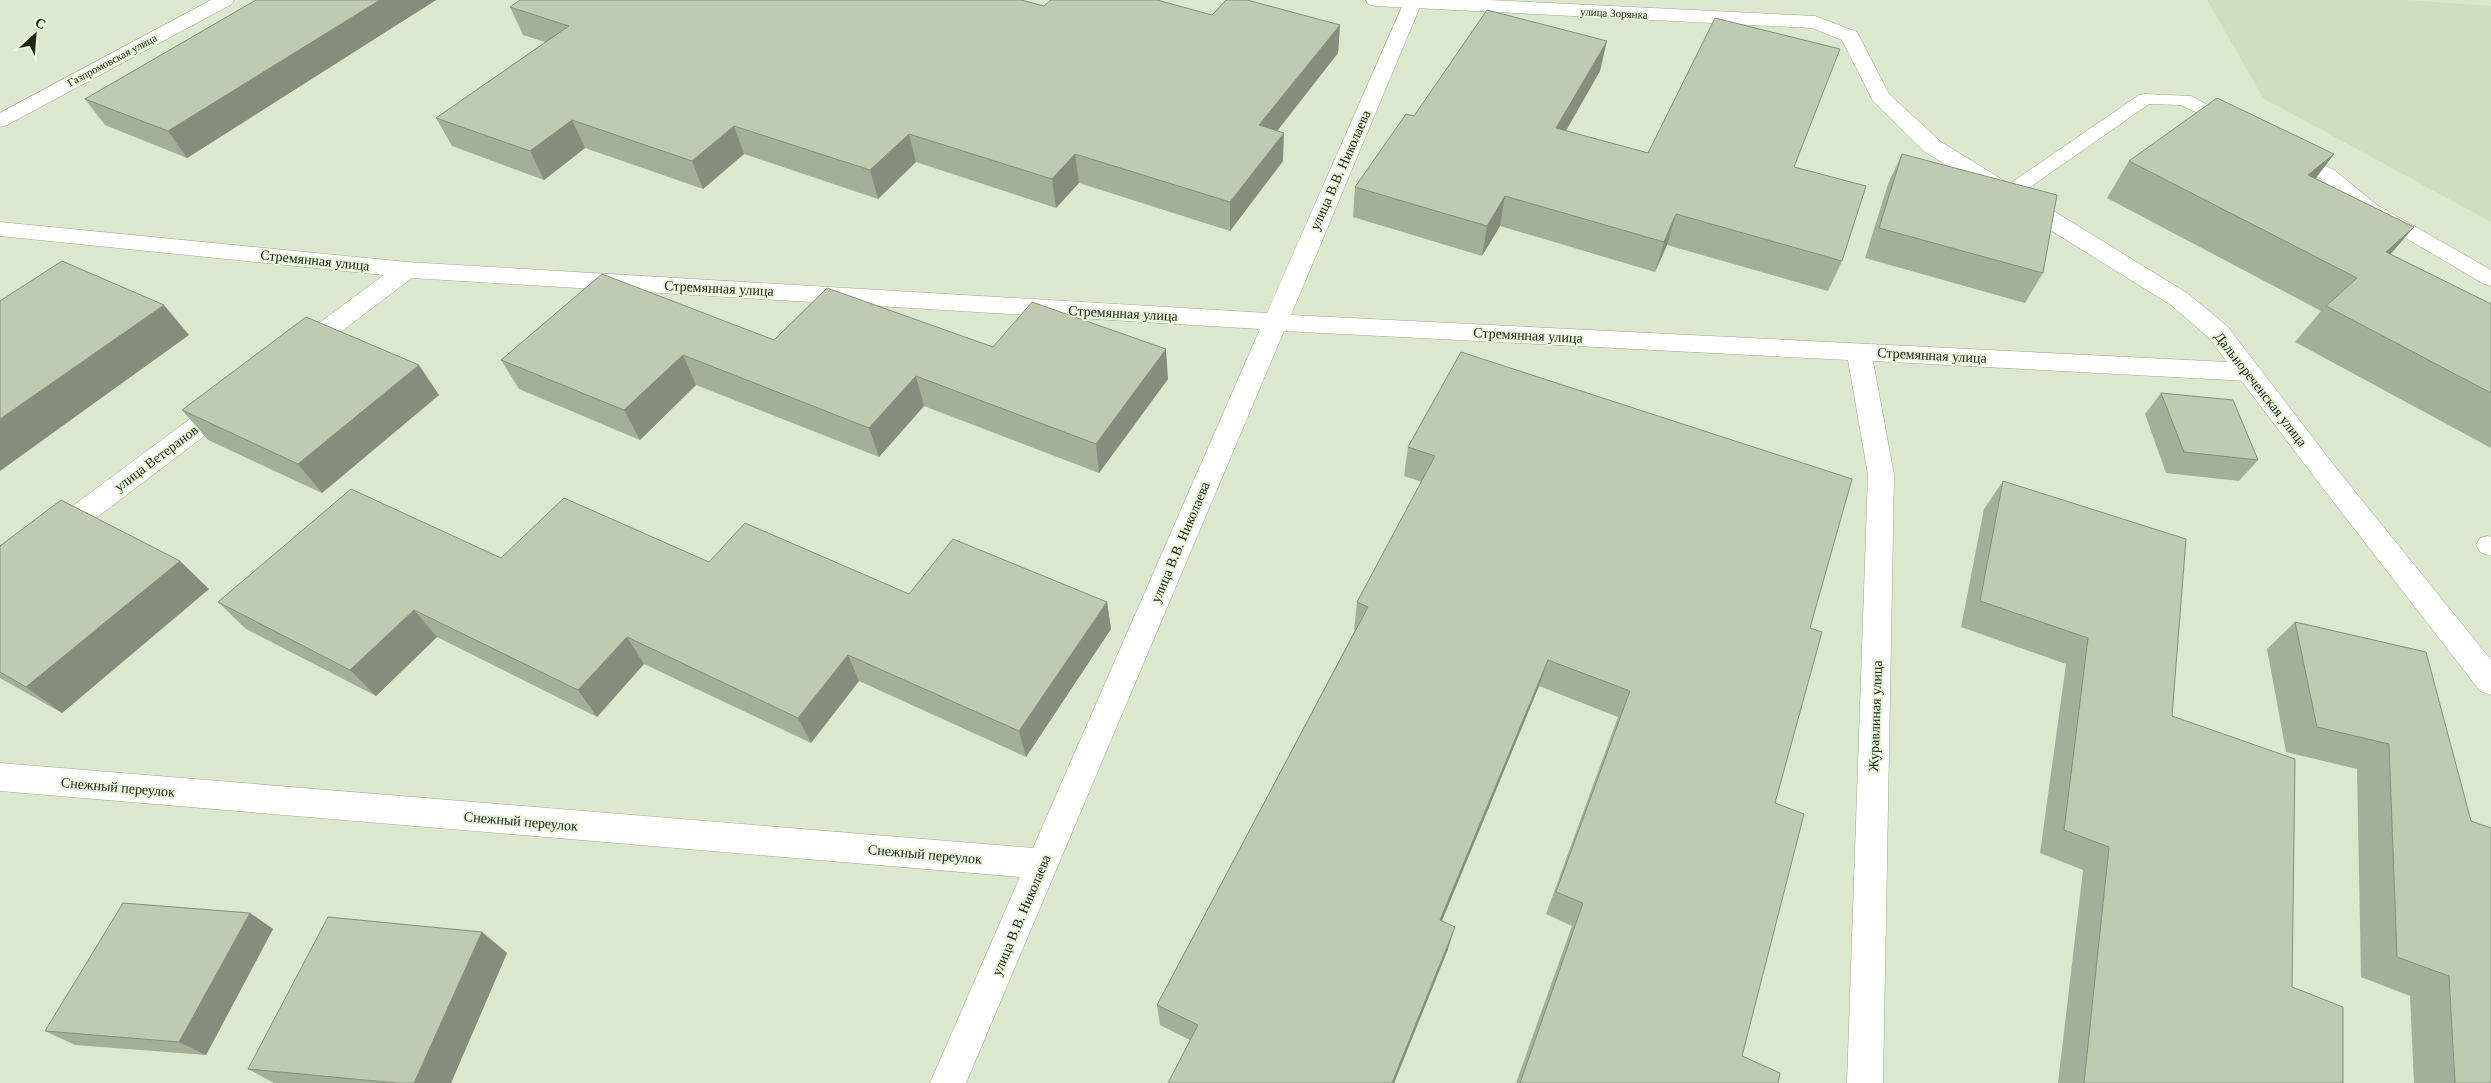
<svg xmlns="http://www.w3.org/2000/svg" width="2491" height="1083" font-family="Georgia,serif">
<rect width="100%" height="100%" fill="#dbe8ce"/>
<polygon fill="#cedebe" points="2207,0 2407,0 2491,6 2491,222 2263,98"/>
<g fill="none" stroke-linecap="round" stroke-linejoin="round">
<defs>
<g id="lane">
<polygon points="2145,94 2191,96 2236,120 2239,124 2236,128 2230,129 2181,105 2149,104 2016,197 2009,199 2002,197 2000,193 2002,189 2139,95"/>
<polygon points="2293,151 2334,170 2377,205 2491,270 2491,286 2484,284 2363,213 2320,178 2286,161 2284,157 2286,153"/>
<polygon points="2488,536 2491,537 2491,556 2480,552 2476,545 2480,538"/>
</g>
<g id="street">
<polygon points="1405,0 1421,0 1422,2 1291,315 2248,363 2257,366 2260,372 2257,378 2248,381 1873,361 1894,475 1883,1083 1847,1083 1868,475 1848,360 1284,331 966,1083 930,1083 1020,877 0,791 0,763 1033,848 1260,329 412,278 310,355 301,358 292,355 289,349 292,343 384,275 0,236 0,222 407,262 1267,313"/>
<polygon points="227,396 236,398 240,405 236,412 10,583 0,586 0,560 218,398"/>
</g>
<g id="secondary">
<polygon points="211,0 234,0 232,4 7,125 0,127 0,113"/>
<polygon points="1366,0 1489,0 1815,16 1857,32 1889,94 1941,142 2187,293 2227,326 2340,473 2491,660 2491,695 2480,691 2322,487 2209,338 2171,305 1925,152 1873,101 1842,40 1812,28 1375,6 1368,4"/>
</g>
</defs>
<use href="#lane" stroke="#9aa78e" stroke-width="1"/>
<use href="#street" stroke="#9aa78e" stroke-width="1"/>
<use href="#secondary" stroke="#9aa78e" stroke-width="1"/>
<use href="#lane" fill="#fff" fill-rule="evenodd"/>
<use href="#street" fill="#fff" fill-rule="evenodd"/>
<use href="#secondary" fill="#fff" fill-rule="evenodd"/>
</g>
<g fill="#a3af98">
<polygon points="256,0 436,0 187,158 105,125 85,99"/>
<polygon points="1044,6 1212,15 1340,25 1338,53 1277,131 1283,161 1230,231 1079,183 1056,208 916,162 878,199 744,154 703,189 585,148 544,180 452,146 436,118 545,42 523,35 510,7"/>
<polygon points="1600,71 1566,131 1648,153 1794,167 1842,261 1828,291 1667,245 1655,272 1500,226 1482,256 1353,217 1355,187 1414,116"/>
<polygon points="1902,154 2043,273 2025,303 1865,258 1888,184"/>
<polygon points="2334,154 2315,179 2391,254 2491,304 2491,448 2295,342 2321,311 2107,198 2129,161"/>
<polygon points="774,340 993,347 1168,379 1099,473 924,406 879,457 696,385 640,440 519,389 501,360"/>
<polygon points="1461,352 1810,628 1775,803 1742,1056 1778,1083 1516,1083 1572,926 1546,914 1618,717 1539,686 1442,921 1448,949 1394,1083 1168,1083 1190,1040 1160,1025 1157,1005 1355,630 1354,630 1357,602 1422,482 1404,476 1408,447"/>
<polygon points="2161,393 2258,460 2239,481 2166,473 2145,414"/>
<polygon points="439,395 322,493 208,440 182,410"/>
<polygon points="2003,481 2172,716 2292,987 2343,1083 2058,1083 2083,870 2040,853 2066,664 1961,627 1984,509"/>
<polygon points="0,546 209,589 62,713 0,678"/>
<polygon points="501,558 709,562 909,594 1107,602 1111,629 1026,757 859,681 811,743 644,664 597,717 437,637 376,696 246,629 218,602"/>
<polygon points="2295,622 2426,652 2491,1083 2414,1083 2410,996 2361,977 2357,769 2286,752 2267,649"/>
<polygon points="250,913 273,929 206,1055 75,1045 45,1031"/>
<polygon points="482,932 507,953 451,1083 274,1083 248,1069"/>
</g>
<g fill="#858e7c">
<polygon points="380,0 436,0 187,158 168,131"/>
<polygon points="1340,25 1338,53 1259,154 1259,125"/>
<polygon points="1607,41 1600,71 1550,158 1556,128"/>
<polygon points="572,120 585,148 544,180 530,151"/>
<polygon points="734,126 744,154 703,189 692,161"/>
<polygon points="1284,133 1283,161 1230,231 1230,202"/>
<polygon points="909,134 916,162 878,199 870,170"/>
<polygon points="1075,154 1079,183 1056,208 1052,179"/>
<polygon points="2334,154 2307,190 2308,175"/>
<polygon points="1505,196 1500,226 1482,256 1487,226"/>
<polygon points="1676,214 1667,245 1655,272 1664,242"/>
<polygon points="2414,227 2383,263 2386,252"/>
<polygon points="164,305 189,335 0,471 0,419"/>
<polygon points="1166,349 1168,379 1099,473 1096,444"/>
<polygon points="683,355 696,385 640,440 624,410"/>
<polygon points="419,365 439,395 322,493 298,464"/>
<polygon points="916,376 924,406 879,457 869,428"/>
<polygon points="180,561 209,589 62,713 26,687"/>
<polygon points="1107,602 1111,629 1026,757 1019,731"/>
<polygon points="414,610 437,637 376,696 350,670"/>
<polygon points="627,637 644,664 597,717 578,690"/>
<polygon points="848,655 859,681 811,743 798,718"/>
<polygon points="1548,660 1539,686 1433,942 1440,920"/>
<polygon points="250,913 273,929 206,1055 179,1042"/>
<polygon points="1455,927 1448,949 1394,1083 1392,1083"/>
<polygon points="482,932 507,953 451,1083 414,1083"/>
</g>
<g fill="#becbb1" stroke="#858e7c">
<polygon points="256,0 380,0 168,131 85,99"/>
<polygon points="520,0 1021,0 1044,6 1051,0 1157,0 1212,15 1226,0 1247,0 1340,25 1259,125 1284,133 1230,202 1075,154 1052,179 909,134 870,170 734,126 692,161 572,120 530,151 436,118 569,26 510,7"/>
<polygon points="1487,10 1607,41 1556,128 1648,153 1715,18 1840,49 1794,167 1866,186 1842,261 1676,214 1664,242 1505,196 1487,226 1355,187 1406,114 1414,116"/>
<polygon points="2217,98 2334,154 2308,175 2414,227 2386,252 2491,304 2491,393 2326,306 2357,278 2129,161"/>
<polygon points="1902,154 2057,195 2043,273 1879,228"/>
<polygon points="62,261 164,305 0,419 0,301"/>
<polygon points="602,274 774,340 827,288 993,347 1032,302 1166,349 1096,444 916,376 869,428 683,355 624,410 501,360"/>
<polygon points="306,317 419,365 298,464 182,410"/>
<polygon points="1461,352 1852,479 1810,628 1822,632 1775,803 1804,814 1742,1056 1780,1073 1778,1083 1520,1083 1583,903 1556,892 1630,691 1548,660 1440,920 1455,927 1392,1083 1168,1083 1198,1025 1157,1005 1368,607 1357,602 1435,456 1408,447"/>
<polygon points="2161,393 2233,400 2258,460 2184,452"/>
<polygon points="2003,481 2186,539 2172,716 2295,759 2292,987 2343,1007 2343,1083 2084,1083 2109,847 2064,830 2088,638 1980,601"/>
<polygon points="351,489 501,558 564,498 709,562 745,523 909,594 953,539 1107,602 1019,731 848,655 798,718 627,637 578,690 414,610 350,670 218,602"/>
<polygon points="61,500 180,561 26,687 0,672 0,546"/>
<polygon points="2295,622 2426,652 2471,821 2491,828 2491,1083 2455,1083 2449,976 2397,957 2389,744 2317,727"/>
<polygon points="123,903 250,913 179,1042 45,1031"/>
<polygon points="328,917 482,932 414,1083 397,1083 248,1069"/>
</g>
<g text-anchor="middle" stroke-width="4" stroke-linejoin="round" paint-order="stroke">
<g font-size="11" fill="#20241b" stroke="#e8f6db">
<text transform="translate(1614 13) rotate(3)" y="4">улица Зорянка</text>
<text transform="translate(112 60) rotate(-28)" y="4">Газпромовская улица</text>
</g>
<g font-size="14" fill="#20241b" stroke="#e8f6db">
<text transform="translate(1340 170) rotate(-66)" y="5">улица В.В. Николаева</text>
<text transform="translate(315 260) rotate(6)" y="5">Стремянная улица</text>
<text transform="translate(719 288) rotate(3)" y="5">Стремянная улица</text>
<text transform="translate(1123 313) rotate(3)" y="5">Стремянная улица</text>
<text transform="translate(1528 335) rotate(3)" y="5">Стремянная улица</text>
<text transform="translate(1932 355) rotate(3)" y="5">Стремянная улица</text>
<text transform="translate(2261 389) rotate(52)" y="5">Дальнореченская улица</text>
<text transform="translate(156 458) rotate(-37)" y="5">улица Ветеранов</text>
<text transform="translate(1180 542) rotate(-67)" y="5">улица В.В. Николаева</text>
<text transform="translate(1875 716) rotate(-88)" y="5">Журавлиная улица</text>
<text transform="translate(118 787) rotate(5)" y="5">Снежный переулок</text>
<text transform="translate(521 821) rotate(5)" y="5">Снежный переулок</text>
<text transform="translate(925 854) rotate(5)" y="5">Снежный переулок</text>
<text transform="translate(1021 915) rotate(-67)" y="5">улица В.В. Николаева</text>
</g>
</g>
<g transform="translate(35 35) rotate(26)" stroke="#e8f6db" stroke-width="4" paint-order="stroke">
<path d="M0-4L9 19L0 12L-9 19Z" fill="#20241b"/>
<text y="-8" font-size="14" font-weight="bold" text-anchor="middle" fill="#20241b">С</text>
</g>
</svg>
